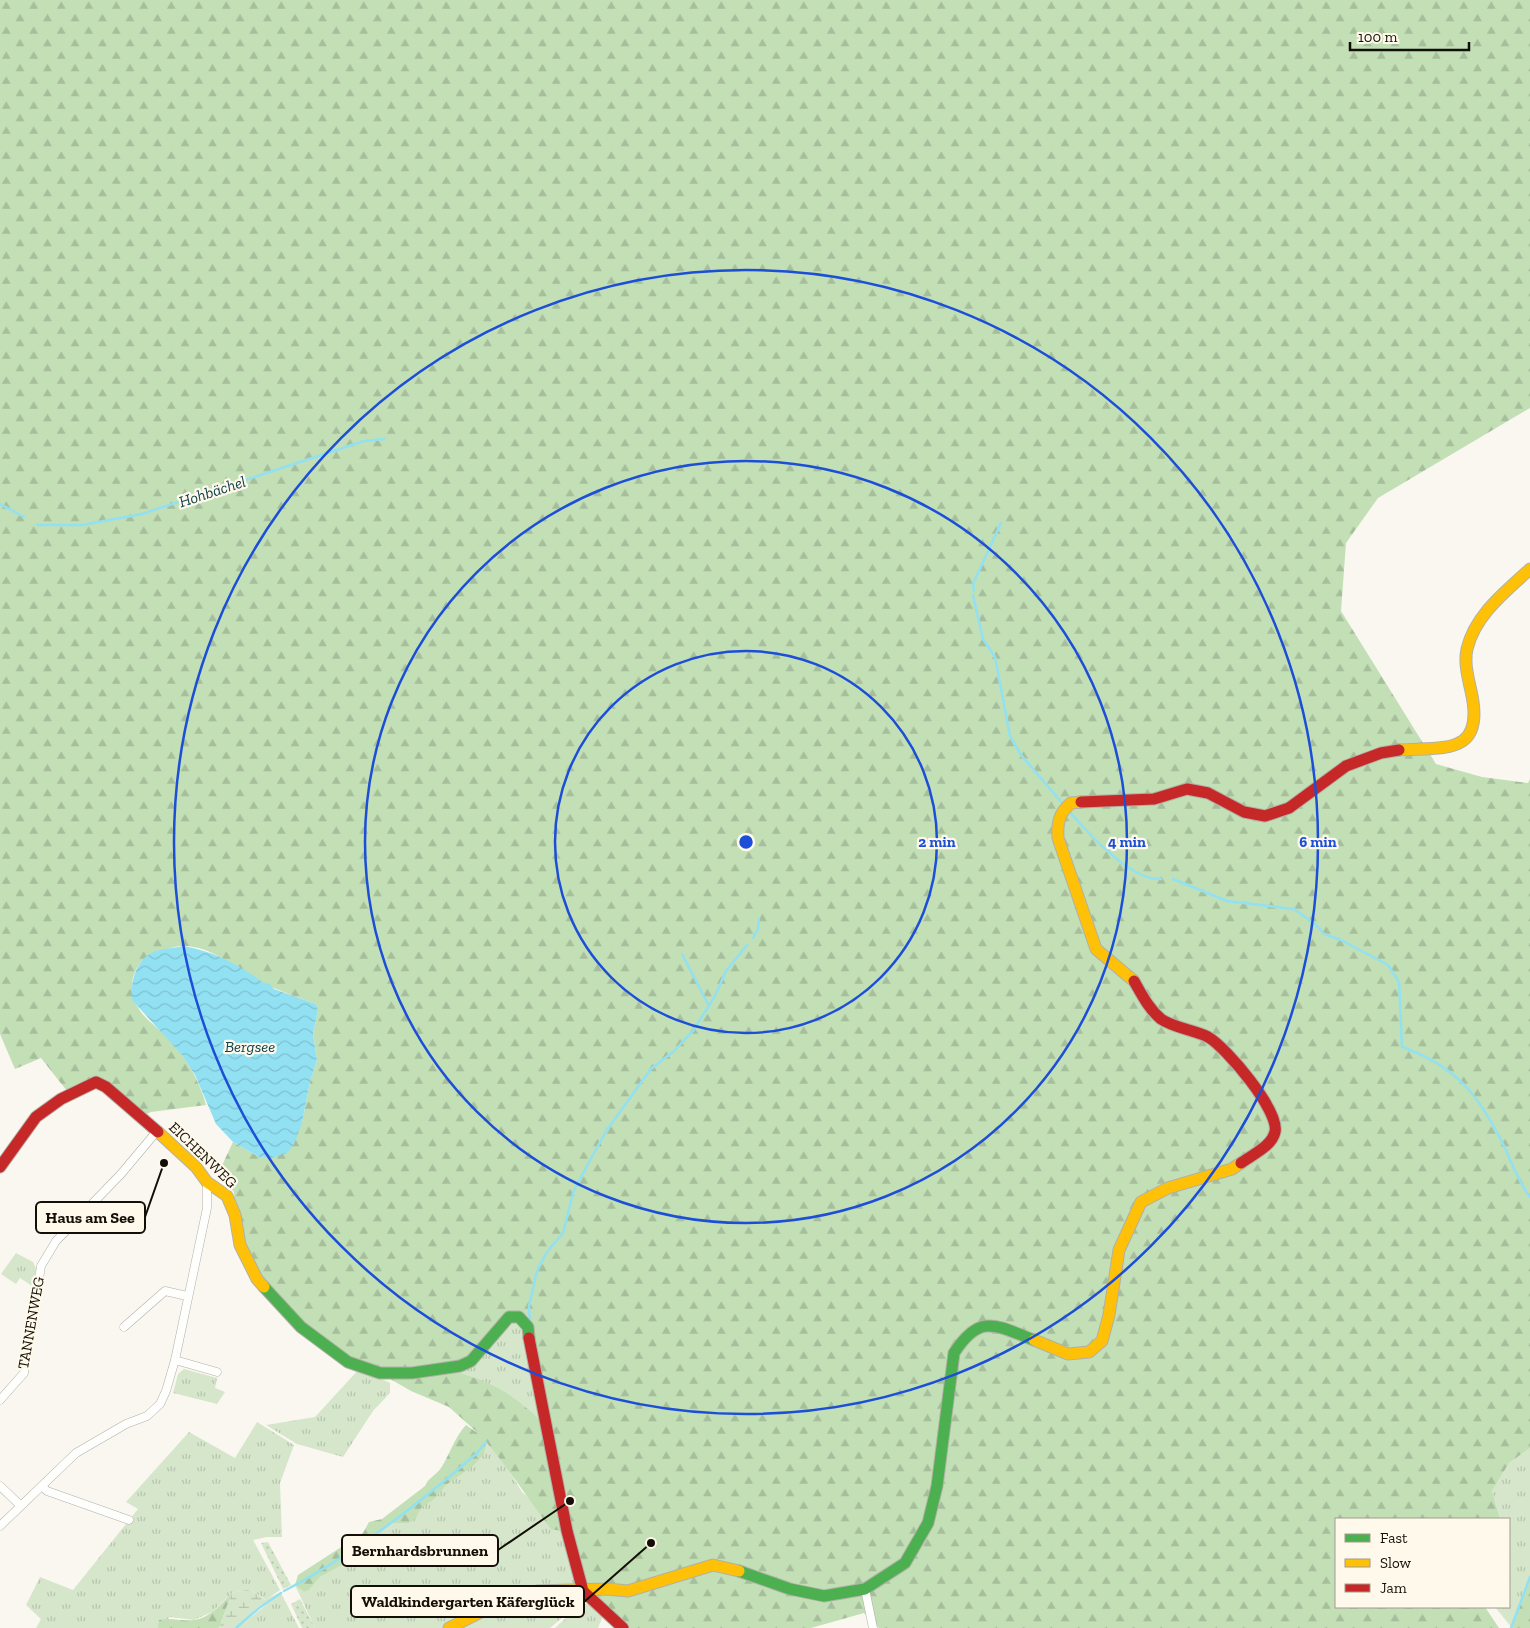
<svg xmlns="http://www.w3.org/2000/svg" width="1530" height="1628" font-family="'Zilla Slab',serif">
<defs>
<pattern id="grass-tufts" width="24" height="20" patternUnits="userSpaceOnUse" patternTransform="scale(1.25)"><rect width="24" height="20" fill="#d5e6cb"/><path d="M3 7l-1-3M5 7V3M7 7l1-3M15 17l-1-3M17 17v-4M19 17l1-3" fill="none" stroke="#b6c4ad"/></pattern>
<pattern id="forest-firs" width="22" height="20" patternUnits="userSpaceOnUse" patternTransform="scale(1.25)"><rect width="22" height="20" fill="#c2dfb6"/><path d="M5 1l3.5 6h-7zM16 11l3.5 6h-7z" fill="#a6be9b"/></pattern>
<pattern id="wetland-marsh" width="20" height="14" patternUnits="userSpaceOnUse" patternTransform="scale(1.25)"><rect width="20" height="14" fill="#d5e6cb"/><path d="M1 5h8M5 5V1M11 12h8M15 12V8" fill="none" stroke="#b6c4ad"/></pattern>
<pattern id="garden-dots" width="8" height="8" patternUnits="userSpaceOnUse" patternTransform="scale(1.25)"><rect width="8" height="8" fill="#d5e6cb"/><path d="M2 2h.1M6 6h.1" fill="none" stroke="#b6c4ad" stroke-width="1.8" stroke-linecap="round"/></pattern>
<pattern id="water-waves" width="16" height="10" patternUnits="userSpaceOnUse" patternTransform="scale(1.25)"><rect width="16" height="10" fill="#92e1f3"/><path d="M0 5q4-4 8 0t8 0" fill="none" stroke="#7dc0cf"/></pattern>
</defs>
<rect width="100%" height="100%" fill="#faf7f0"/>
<g fill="url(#grass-tufts)">
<polygon points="16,1253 33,1262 36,1269 32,1286 20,1278 16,1284 1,1274"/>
<polygon points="509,1317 528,1327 548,1428 443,1369"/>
<polygon points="360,1368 390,1383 390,1393 373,1411 343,1457 297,1444 266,1425 315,1417"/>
<polygon points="184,1369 217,1378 215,1388 225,1392 217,1404 173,1393 178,1374"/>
<polygon points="257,1422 294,1445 280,1483 282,1537 267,1537 253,1540 280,1590 266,1600 250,1589 232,1593 212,1612 194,1620 170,1617 158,1628 36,1628 41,1619 26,1605 40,1577 73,1590 138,1509 126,1502 189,1432 235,1458"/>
<polygon points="486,1442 507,1467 522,1492 567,1531 587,1596 550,1628 315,1628 295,1585 304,1592 309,1590 320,1577 346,1563 355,1554 372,1544 376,1533 393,1523"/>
<polygon points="1530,1448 1530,1577 1512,1628 1495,1607 1509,1607 1509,1519 1500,1519 1492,1491 1509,1463"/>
<polygon points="281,1593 299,1628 237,1628"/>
<polygon points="584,1604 589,1604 603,1616 598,1628 555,1628 579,1606"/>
</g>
<g fill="url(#forest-firs)" fill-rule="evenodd">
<path d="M0,0H1530V408L1378,498L1346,543L1341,611L1436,764L1482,777L1528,783L1530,779V1448L1509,1463L1492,1491L1500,1519H1336V1607H1485L1499,1628H879L864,1613L811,1628H623L587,1596L567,1532L551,1529C529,1500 510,1470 486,1442L484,1454L473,1466L446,1485L434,1499L421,1508L416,1518L408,1523H393L379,1531L372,1544L355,1554L346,1563L320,1577L309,1590L304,1592L295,1585L298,1575L363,1533L369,1522L382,1519L425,1486C428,1478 436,1475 441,1468C450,1454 454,1438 466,1425L479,1434L449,1407L411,1391L380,1373L369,1370L301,1327L257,1279L235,1215L234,1192L218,1174L233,1142L259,1157L302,1123L310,1082L317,1060L313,1034L318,1010L316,1004C298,997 279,991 263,983C230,967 200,932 160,952C153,955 144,958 140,963C130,978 130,990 137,1006C144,1019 156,1026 166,1036C185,1054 199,1080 206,1105L151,1112L144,1115L100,1079L67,1091L41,1058L15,1069L0,1034ZM509,1317L528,1327L548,1427C511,1393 494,1381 444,1369L471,1361ZM550,1432L569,1503L567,1530L555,1504Z"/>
<polygon points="1530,1577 1530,1628 1512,1628"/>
<path d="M232,1593L219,1628H158L159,1620C172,1617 182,1622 194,1620C210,1618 221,1604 232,1593Z"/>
</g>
<polygon fill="url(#wetland-marsh)" points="250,1589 265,1600 281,1592 258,1607 236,1628 219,1628 232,1593"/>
<g fill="url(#garden-dots)">
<polygon points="268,1542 291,1585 283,1589 261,1543"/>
<polygon points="300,1599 315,1628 302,1628 291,1604"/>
</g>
<path fill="url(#water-waves)" d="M183,946C214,951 239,965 264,983L270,984L274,989L316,1004L318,1010L313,1034L317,1060L310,1082L302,1123L294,1144L287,1153L272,1158L259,1157L233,1142L216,1124L195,1075L182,1055L132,1000C130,981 137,957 156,951C165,948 175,948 183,946Z"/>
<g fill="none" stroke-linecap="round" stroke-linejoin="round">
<g stroke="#92e1f3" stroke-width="2.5">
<polyline points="0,504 24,517"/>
<polyline points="37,525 82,525 142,514 364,441 384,439"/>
<polyline points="974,591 973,584 1001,523"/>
<polyline points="973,595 983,639 995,657 1010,736 1021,755 1063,804"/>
<path d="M1069,811C1087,832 1131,881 1161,879"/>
<path d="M1173,879L1227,901L1294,909L1315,924L1324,934L1341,940L1388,965L1399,982L1402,1047C1456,1066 1479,1095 1504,1146C1513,1165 1517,1180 1530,1197"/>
<polyline points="753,938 758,929 759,919"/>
<polyline points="682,954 709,1006"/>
<polyline points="530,1322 529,1306 537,1271 547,1252 563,1233 574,1190 606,1131 651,1069 674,1051 693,1031 715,996 726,971 747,945"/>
<path d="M284,1591C355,1554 418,1505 477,1453L486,1442"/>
<polyline points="236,1628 259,1608 281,1593"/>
<polyline points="1511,1628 1530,1577"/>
</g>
<defs>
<g id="street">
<polyline points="124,1327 165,1291 187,1296"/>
<polyline points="175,1360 217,1372"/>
<polyline points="0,1400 24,1373 41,1266 56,1241 121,1174 157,1131"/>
<polyline points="0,1486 20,1505"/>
<polyline points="42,1486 47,1491 129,1520"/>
<polyline points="0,1526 76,1453 126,1424 147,1416 160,1404 166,1391 175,1360 207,1208 207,1182"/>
<polyline points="865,1589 873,1628"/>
</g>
<g id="fast">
<polyline points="264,1287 301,1327 348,1362 380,1373 412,1373 460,1366 471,1361 509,1317 519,1317 528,1327 529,1338"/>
<path d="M739,1571L790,1589L824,1596L865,1589L905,1563L928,1523L937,1486L954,1353C980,1313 995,1325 1034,1340"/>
</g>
<g id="slow">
<path d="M1399,750C1444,747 1486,756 1471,691C1468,677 1464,663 1467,649C1475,615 1505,592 1530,569"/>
<path d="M1081,802L1071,803C1059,813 1057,823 1058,838L1096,949L1134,981"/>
<polyline points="158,1132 196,1167 207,1182 227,1196 235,1215 240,1245 257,1279 264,1287"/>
<polyline points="1034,1340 1068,1354 1089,1352 1102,1341 1109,1315 1119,1250 1141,1202 1168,1188 1232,1169 1241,1163"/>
<polyline points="449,1628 483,1611 537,1591 607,1589 628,1591 713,1565 739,1571"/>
</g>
<g id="jam">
<polyline points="1081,802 1154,799 1187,789 1208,793 1244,812 1265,816 1289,808 1346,766 1381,753 1399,750"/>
<path d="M1134,981C1142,995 1149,1009 1161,1019C1174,1028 1194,1030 1208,1037C1226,1047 1280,1111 1275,1132C1272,1146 1252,1155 1241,1163"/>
<polyline points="0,1167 36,1117 61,1099 96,1082 106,1087 158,1132"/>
<polyline points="529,1338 567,1531 583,1591 623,1628"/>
</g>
</defs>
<use href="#street" stroke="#b2b0a8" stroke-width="9"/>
<use href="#fast" stroke="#b2b0a8" stroke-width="13"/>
<use href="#slow" stroke="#b2b0a8" stroke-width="13"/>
<use href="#jam" stroke="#b2b0a8" stroke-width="13"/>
<use href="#street" stroke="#fefefd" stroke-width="8"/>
<use href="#fast" stroke="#4caf50" stroke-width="11"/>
<use href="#slow" stroke="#ffc107" stroke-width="11"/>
<use href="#jam" stroke="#c62828" stroke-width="11"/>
</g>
<g fill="none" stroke="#1d4ed8" stroke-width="2.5">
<circle cx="746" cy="842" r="191"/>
<circle cx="746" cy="842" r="381"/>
<circle cx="746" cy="842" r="572"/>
</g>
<g text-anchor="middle" stroke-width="4.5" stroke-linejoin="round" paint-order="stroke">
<g font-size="15" fill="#130f07" stroke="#fff9eb">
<text transform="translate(203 1155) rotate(44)" y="5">EICHENWEG</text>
<text transform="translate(31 1323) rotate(-80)" y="5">TANNENWEG</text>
</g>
<g font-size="16" font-style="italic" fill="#0e424e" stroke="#fff9eb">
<text transform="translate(212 491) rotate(-18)" y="6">Hohbächel</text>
<text x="250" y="1052">Bergsee</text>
</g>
</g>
<circle cx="746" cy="842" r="8" fill="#1d4ed8" stroke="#fff9eb" stroke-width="2.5"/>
<g font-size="15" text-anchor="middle" font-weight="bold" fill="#1d4ed8" stroke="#fff9eb" stroke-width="4.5" stroke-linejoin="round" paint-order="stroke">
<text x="937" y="847">2 min</text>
<text x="1127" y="847">4 min</text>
<text x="1318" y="847">6 min</text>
</g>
<path fill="none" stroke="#130f07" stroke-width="2" d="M164 1163L145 1217M570 1501L498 1550M651 1543L584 1602"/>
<g fill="#130f07" stroke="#fff9eb" stroke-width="2">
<circle cx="164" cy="1163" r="5"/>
<circle cx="570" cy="1501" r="5"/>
<circle cx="651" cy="1543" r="5"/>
</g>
<g fill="#fff9eb" stroke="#130f07" stroke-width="2">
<rect x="36" y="1202" width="109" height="31" rx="5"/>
<rect x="342" y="1535" width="156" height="31" rx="5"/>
<rect x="351" y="1586" width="233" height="31" rx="5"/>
</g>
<g font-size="16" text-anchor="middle" font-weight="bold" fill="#130f07">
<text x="90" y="1223">Haus am See</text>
<text x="420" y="1556">Bernhardsbrunnen</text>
<text x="468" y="1607">Waldkindergarten Käferglück</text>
</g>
<rect x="1335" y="1518" width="175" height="90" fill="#fff9eb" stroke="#a19b90"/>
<rect x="1345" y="1534" width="25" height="8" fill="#4caf50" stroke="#a19b90"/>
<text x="1380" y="1543" font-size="15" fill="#130f07">Fast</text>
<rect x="1345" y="1559" width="25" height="8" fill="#ffc107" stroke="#a19b90"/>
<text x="1380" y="1568" font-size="15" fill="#130f07">Slow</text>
<rect x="1345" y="1584" width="25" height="8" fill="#c62828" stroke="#a19b90"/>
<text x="1380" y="1593" font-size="15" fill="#130f07">Jam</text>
<path d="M1350 42v8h119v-8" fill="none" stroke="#130f07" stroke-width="2.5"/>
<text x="1358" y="42" font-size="15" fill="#130f07" stroke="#fff9eb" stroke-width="4" paint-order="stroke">100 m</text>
</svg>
